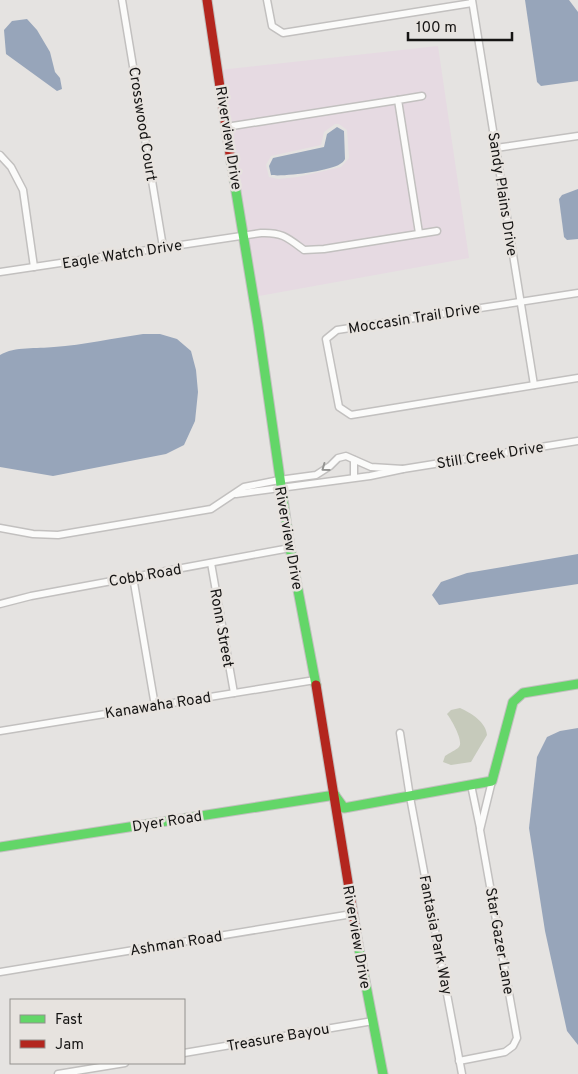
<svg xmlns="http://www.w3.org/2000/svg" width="578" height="1074" font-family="Overpass,sans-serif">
<rect width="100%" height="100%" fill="#e5e3e1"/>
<path fill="#e6dae2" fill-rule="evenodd" d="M438,46L469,258L259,296L219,70ZM335,124H339L347,130L349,158L341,167L298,177L278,179L269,177L266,165L271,156L321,145L324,132Z"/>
<path fill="#c6cabb" d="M460,708C471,713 486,722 487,735L471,762L451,765L443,762L445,756C449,753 456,750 459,747C464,741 451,719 447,714L451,710Z"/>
<g fill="#97a5ba">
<polygon points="525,0 569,0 578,12 578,81 541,86 537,82"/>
<polygon points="27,19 37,30 50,52 55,72 60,78 62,89 57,91 6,54 4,30 12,21"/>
<path d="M337,127L344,131L345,159C344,161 342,163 340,164C330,171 283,177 271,175L269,166L273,158L324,147L327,134Z"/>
<polygon points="578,189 578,239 567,240 564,237 559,199 562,195"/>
<path d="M143,334H160L177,339L191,351L196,370L198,392L195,421L184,445L166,454L53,476L0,467V355C15,346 37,349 54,347C84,345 114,338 143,334Z"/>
<polygon points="578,554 578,584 439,605 432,595 441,582 467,573"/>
<polygon points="578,728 578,1045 567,1031 545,931 529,828 537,757 547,737 560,731"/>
</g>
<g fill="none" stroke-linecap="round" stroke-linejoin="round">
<defs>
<g id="street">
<polyline points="122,0 163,247"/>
<polyline points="267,0 272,26 283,33 472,3"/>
<polyline points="472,0 534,385"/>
<polyline points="226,127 398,100"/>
<polyline points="496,148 578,136"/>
<polyline points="0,155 11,167 23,190 34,267"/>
<polyline points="419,233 398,100 422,96"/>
<path d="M0,272L261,233C282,232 288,238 304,250L324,249L437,231"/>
<polyline points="578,293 337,330 326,339 339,407 351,415 578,378"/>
<polyline points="354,477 354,460"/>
<polyline points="236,494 370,476 403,469 578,441"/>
<polyline points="0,528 33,534 58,535 211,509 244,487 279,480 316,475 330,466 338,458 346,456 371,467 403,469"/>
<polyline points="211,563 234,693"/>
<polyline points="133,577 155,706"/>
<polyline points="0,604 31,596 290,548"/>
<polyline points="0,731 315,680"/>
<polyline points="400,733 410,797 462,1074"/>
<polyline points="471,785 480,828"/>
<polyline points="0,972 352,914"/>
<polyline points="184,1053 373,1021"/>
<polyline points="459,1061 505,1052 513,1046 517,1038 480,830 492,781"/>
<polyline points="58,1074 125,1063"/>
</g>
<g id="fast">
<polyline points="231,161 258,325 290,548 316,685"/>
<polyline points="336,797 344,808 492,781 513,702 523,693 578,684"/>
<polyline points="0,847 335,795"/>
<polyline points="358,944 383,1074"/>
</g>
<g id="jam">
<polyline points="207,0 231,161"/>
<polyline points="316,685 358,944"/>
</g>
</defs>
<use href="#street" stroke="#c2c0bf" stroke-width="9"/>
<use href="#fast" stroke="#c2c0bf" stroke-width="11"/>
<use href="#jam" stroke="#c2c0bf" stroke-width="11"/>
<use href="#street" stroke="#fbfbfa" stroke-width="6"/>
<use href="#fast" stroke="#63d668" stroke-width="9"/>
<use href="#jam" stroke="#b3261e" stroke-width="9"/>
</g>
<defs><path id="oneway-chevron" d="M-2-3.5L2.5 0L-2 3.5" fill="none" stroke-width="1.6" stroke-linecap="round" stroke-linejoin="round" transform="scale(1.25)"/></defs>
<use stroke="#949492" href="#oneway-chevron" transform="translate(325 468) rotate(144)"/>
<g text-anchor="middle" stroke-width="5" stroke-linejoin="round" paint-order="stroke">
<g font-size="15" fill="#161514" stroke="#e7e3df">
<text transform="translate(143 124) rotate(81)" y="5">Crosswood Court</text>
<text transform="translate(229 138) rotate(81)" y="5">Riverview Drive</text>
<text transform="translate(503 194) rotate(81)" y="5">Sandy Plains Drive</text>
<text transform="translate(122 254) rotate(-9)" y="5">Eagle Watch Drive</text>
<text transform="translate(414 318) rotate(-9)" y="5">Moccasin Trail Drive</text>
<text transform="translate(490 455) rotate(-9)" y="5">Still Creek Drive</text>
<text transform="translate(289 538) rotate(80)" y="5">Riverview Drive</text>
<text transform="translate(145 575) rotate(-10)" y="5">Cobb Road</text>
<text transform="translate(222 628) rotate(80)" y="5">Ronn Street</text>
<text transform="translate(158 705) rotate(-9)" y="5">Kanawaha Road</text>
<text transform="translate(167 821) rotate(-9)" y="5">Dyer Road</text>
<text transform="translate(436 935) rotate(79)" y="5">Fantasia Park Way</text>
<text transform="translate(357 937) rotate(80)" y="5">Riverview Drive</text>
<text transform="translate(500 941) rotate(80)" y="5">Star Gazer Lane</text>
<text transform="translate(176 943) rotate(-9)" y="5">Ashman Road</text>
<text transform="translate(278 1037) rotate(-10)" y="5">Treasure Bayou</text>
</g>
</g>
<rect x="10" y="999" width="175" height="65" fill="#e7e3df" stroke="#93918e"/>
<rect x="20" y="1015" width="25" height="8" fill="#63d668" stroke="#93918e"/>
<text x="55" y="1024" font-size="15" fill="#161514">Fast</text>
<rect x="20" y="1040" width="25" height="8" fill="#b3261e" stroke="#93918e"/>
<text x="55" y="1049" font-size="15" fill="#161514">Jam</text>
<path d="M408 32v8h104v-8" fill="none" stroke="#161514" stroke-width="2.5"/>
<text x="416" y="32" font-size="15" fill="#161514" stroke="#e7e3df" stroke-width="4" paint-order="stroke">100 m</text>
</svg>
